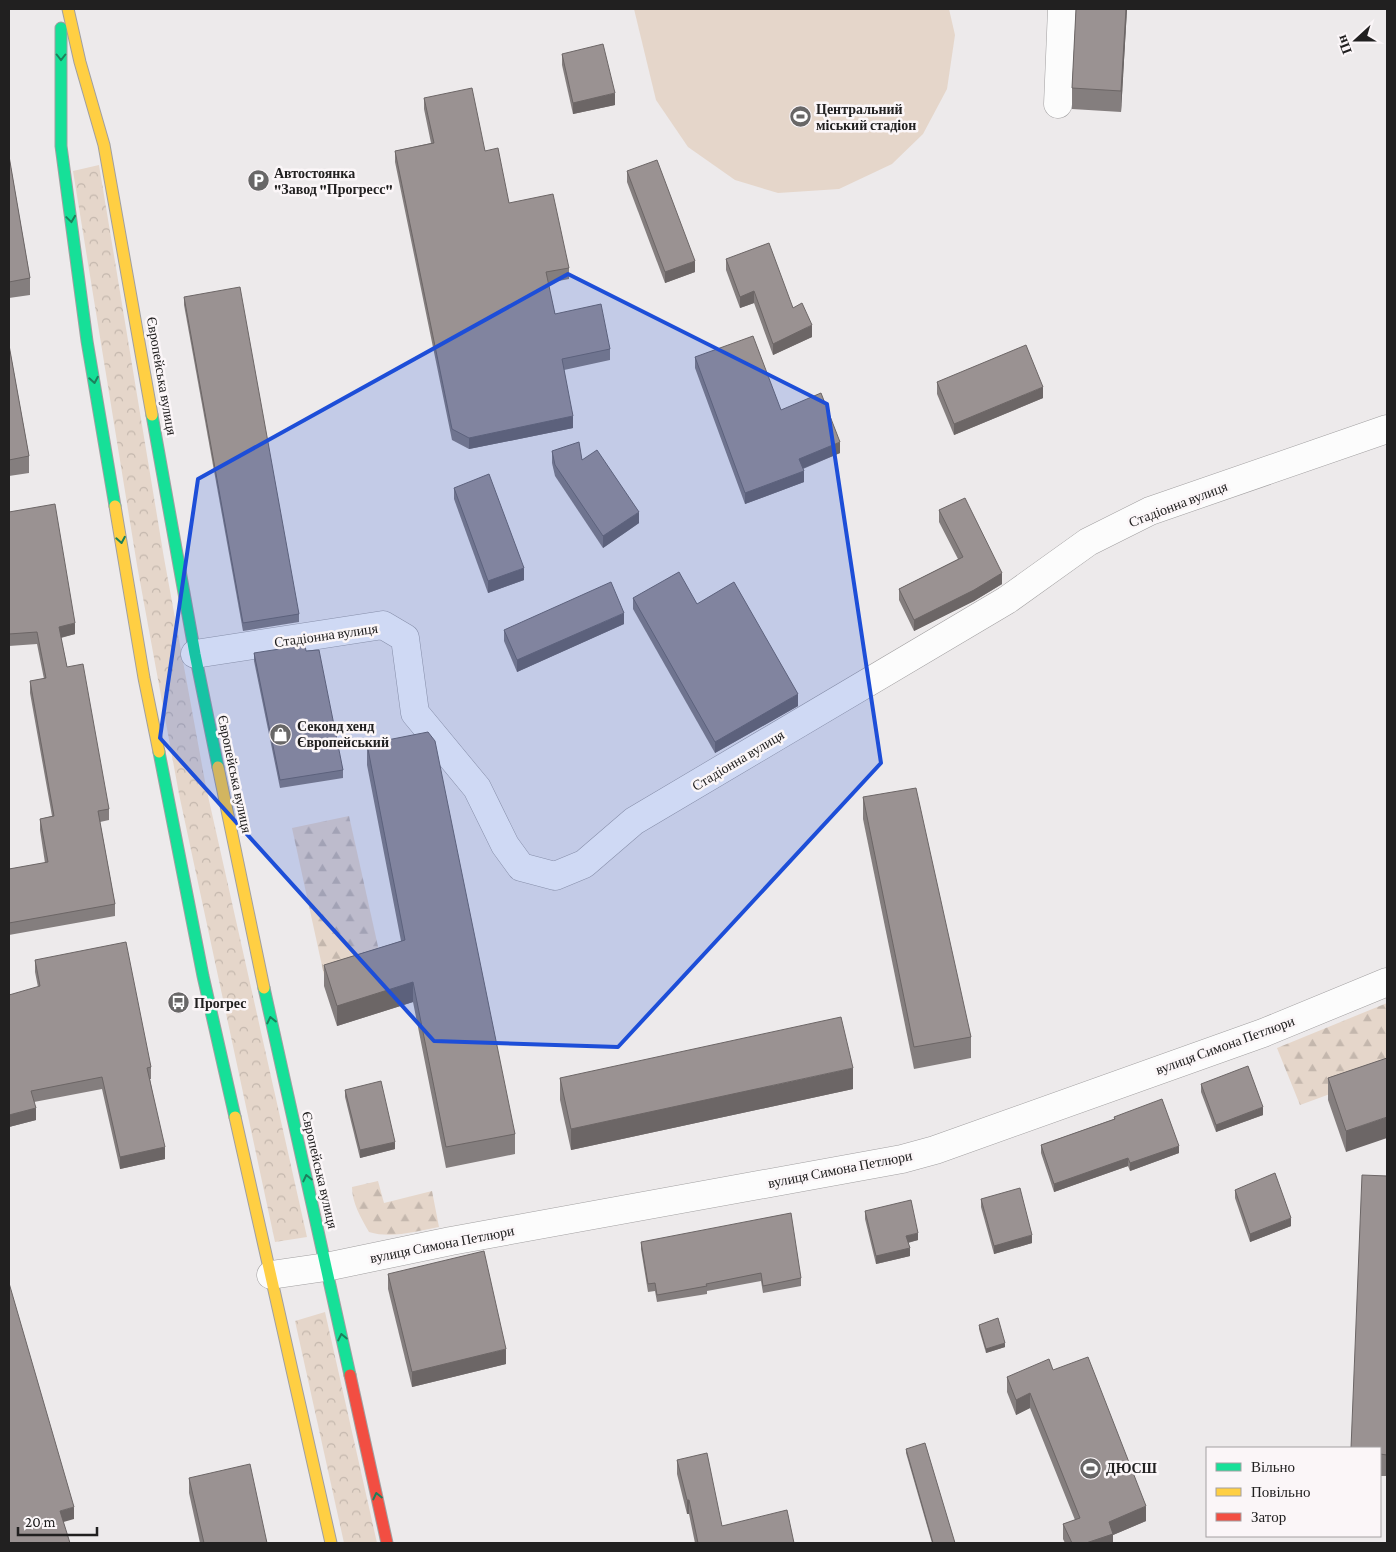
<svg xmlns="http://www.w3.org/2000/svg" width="1396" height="1552" font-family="'Crimson Pro',serif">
<defs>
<pattern id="forest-firs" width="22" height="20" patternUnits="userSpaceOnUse" patternTransform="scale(1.25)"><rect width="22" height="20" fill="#e5d6ca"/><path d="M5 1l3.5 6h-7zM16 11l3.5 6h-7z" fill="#c4b7ad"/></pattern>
<pattern id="park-crowns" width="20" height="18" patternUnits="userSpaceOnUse" patternTransform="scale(1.25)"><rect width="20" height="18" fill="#e5d6ca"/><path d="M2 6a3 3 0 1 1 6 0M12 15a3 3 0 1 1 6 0" fill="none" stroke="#c4b7ad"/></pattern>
</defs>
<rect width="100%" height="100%" fill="#edeaeb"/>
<g fill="url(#forest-firs)">
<polygon points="349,816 381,960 324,975 292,828"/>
<polygon points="1387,1003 1387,1073 1300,1105 1277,1048"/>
<path d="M378,1181L384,1203L432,1191L439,1227C416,1231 392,1239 369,1232C361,1218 352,1203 352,1187Z"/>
</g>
<g fill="url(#park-crowns)">
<polygon points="99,165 164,558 206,787 307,1237 275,1242 179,794 137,565 73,171"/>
<polygon points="325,1312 377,1543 344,1543 295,1321"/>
</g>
<polygon fill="#e5d6ca" points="634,9 949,9 955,35 947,89 923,134 892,164 839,189 778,193 735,180 688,147 656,100"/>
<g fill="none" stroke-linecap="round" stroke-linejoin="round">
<defs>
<g id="street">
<polyline points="1058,104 1062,9"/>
<polyline points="195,654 383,625 405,638 415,713 477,788 505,845 521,867 555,876 584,864 634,821 1007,600 1088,542 1150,511 1387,429"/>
<polyline points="271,1275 326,1267 451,1241 902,1159 935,1150 1263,1033 1387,982"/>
</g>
<g id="fast">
<polyline points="61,28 61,146 87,341 115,506"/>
<polyline points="152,415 195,654 218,767"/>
<polyline points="159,752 203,976 235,1117"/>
<polyline points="264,988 350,1375"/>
</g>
<g id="slow">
<polyline points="68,9 80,62 104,145 152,415"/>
<polyline points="115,506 144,678 159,752"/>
<polyline points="218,767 264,988"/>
<polyline points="235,1117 331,1543"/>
</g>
<polyline id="jam" points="350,1375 387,1543"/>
</defs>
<use href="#street" stroke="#a19fa0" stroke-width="29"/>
<use href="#fast" stroke="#a19fa0" stroke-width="13"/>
<use href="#slow" stroke="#a19fa0" stroke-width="13"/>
<use href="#jam" stroke="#a19fa0" stroke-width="13"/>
<use href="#street" stroke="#fcfcfc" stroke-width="28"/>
<use href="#fast" stroke="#16e098" stroke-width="11"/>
<use href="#slow" stroke="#ffcf43" stroke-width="11"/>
<use href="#jam" stroke="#f24e42" stroke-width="11"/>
</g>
<g fill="#847e7e">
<polygon points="1076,9 1127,9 1121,112 1072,109 1072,88"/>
<polygon points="562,54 615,105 573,114 562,65"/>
<polygon points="424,98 485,151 509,203 569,268 569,279 548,283 555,314 610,349 610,360 564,370 573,428 469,449 452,440 395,162 395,151 431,143 424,109"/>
<polygon points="9,156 30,278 30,295 9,298"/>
<polygon points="627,171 695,272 665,283 627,182"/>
<polygon points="726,259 793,308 812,337 773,355 754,303 740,308 726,270"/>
<polygon points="184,297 299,614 299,622 243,631 184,305"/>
<polygon points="9,345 29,456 29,473 9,476"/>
<polygon points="695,357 840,453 803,469 804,482 745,504 695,368"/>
<polygon points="937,382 1043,398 954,435 937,394"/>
<polygon points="552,451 582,460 639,523 603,548 555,476 552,463"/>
<polygon points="454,488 524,580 488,593 454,499"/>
<polygon points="939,510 1002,584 974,601 914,631 899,600 899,589 958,559 939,522"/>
<polygon points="9,512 75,634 61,638 67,667 109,809 109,820 100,822 115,904 115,916 9,935 9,869 45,863 40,830 40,819 52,816 30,693 30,681 44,679 37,644 9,646"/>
<polygon points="633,598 697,604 798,706 715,753 633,609"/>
<polygon points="624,624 517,672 504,641 504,630"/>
<polygon points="306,651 343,770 343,778 280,788 254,661 254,653"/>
<polygon points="367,744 515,1134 515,1154 446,1168 413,1002 337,1026 324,986 324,965 401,941 367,765"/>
<polygon points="863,797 971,1037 971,1058 914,1069 863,819"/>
<polygon points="35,960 151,1067 151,1079 150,1079 165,1159 120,1169 102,1089 34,1102 36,1120 9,1127 38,987 35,972"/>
<polygon points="1387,1058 1346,1152 1328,1100 1328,1078"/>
<polygon points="560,1078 853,1089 571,1150 560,1100"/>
<polygon points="1201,1084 1263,1115 1216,1132 1201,1092"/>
<polygon points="345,1090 395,1149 360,1158 345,1097"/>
<polygon points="1114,1117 1179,1153 1130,1171 1128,1166 1054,1192 1041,1153 1041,1145 1114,1119"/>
<polygon points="1387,1176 1387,1476 1380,1476 1380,1448"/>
<polygon points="1235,1190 1291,1226 1250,1242 1235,1198"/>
<polygon points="981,1199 1032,1243 994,1254 981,1207"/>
<polygon points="865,1211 918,1240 908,1243 910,1256 876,1264 865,1219"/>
<polygon points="641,1242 801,1278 801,1286 763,1293 761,1281 707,1291 707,1294 657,1302 655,1291 648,1292 641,1249"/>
<polygon points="388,1274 506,1364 412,1387 388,1289"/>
<polygon points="979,1325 1005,1347 986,1353 979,1329"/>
<polygon points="1053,1370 1146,1521 1113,1535 1113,1543 1065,1543 1063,1539 1063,1524 1075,1520 1030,1408 1016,1415 1007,1392 1007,1377"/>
<polygon points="906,1449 955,1543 932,1543 906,1453"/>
<polygon points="677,1460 722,1526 794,1543 695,1543 689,1514 687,1514 677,1474"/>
<polygon points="189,1478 267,1543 200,1543 189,1493"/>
</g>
<g fill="#6c6666">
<polygon points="1126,9 1127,9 1121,112 1121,91"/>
<polygon points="615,93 615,105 573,114 573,103"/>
<polygon points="695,261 695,272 665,283 665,272"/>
<polygon points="754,291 754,303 740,308 740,297"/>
<polygon points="812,325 812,337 773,355 773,344"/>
<polygon points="1043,387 1043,398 954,435 954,424"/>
<polygon points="573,416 573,428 469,449 469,438"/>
<polygon points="840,442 840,453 799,470 799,459"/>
<polygon points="804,471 804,482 745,504 745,493"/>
<polygon points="639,512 639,523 603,548 603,536"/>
<polygon points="524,568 524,580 488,593 488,581"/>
<polygon points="1002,573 1002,584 974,601 914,631 914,620"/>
<polygon points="624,613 624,624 517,672 517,660"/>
<polygon points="75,623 75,634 59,638 59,627"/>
<polygon points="798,694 798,706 715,753 715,742"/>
<polygon points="413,982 413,1002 337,1026 337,1006"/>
<polygon points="853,1068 853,1089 571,1150 571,1129"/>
<polygon points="1263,1107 1263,1115 1216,1132 1216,1125"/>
<polygon points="36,1108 36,1120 9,1127 9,1115"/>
<polygon points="1387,1117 1387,1138 1346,1152 1346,1131"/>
<polygon points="395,1142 395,1149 360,1158 360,1150"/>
<polygon points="1179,1146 1179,1153 1130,1171 1130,1163"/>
<polygon points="165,1147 165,1159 120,1169 120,1157"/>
<polygon points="1128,1158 1128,1166 1054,1192 1054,1184"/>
<polygon points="1291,1218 1291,1226 1250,1242 1250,1234"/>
<polygon points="918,1233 918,1240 906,1243 906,1236"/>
<polygon points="1032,1235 1032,1243 994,1254 994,1246"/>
<polygon points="910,1248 910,1256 876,1264 876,1256"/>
<polygon points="1005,1343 1005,1347 986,1353 986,1349"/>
<polygon points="506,1349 506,1364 412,1387 412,1372"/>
<polygon points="1030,1393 1030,1408 1016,1415 1016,1400"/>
<rect x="687" y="1500" width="2" height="14"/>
<polygon points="1146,1506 1146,1521 1113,1535 1113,1543 1086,1543 1109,1522"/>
<polygon points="74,1507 74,1519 60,1523 60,1511"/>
</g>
<g fill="#9a9292" stroke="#6c6666">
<polygon points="1076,9 1126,9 1121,91 1072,88"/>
<polygon points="603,44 615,93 573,103 562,54"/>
<polygon points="472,88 485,151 498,148 509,203 553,194 569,268 546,272 555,314 601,304 610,349 562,359 573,416 469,438 452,429 395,151 434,143 424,98"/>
<polygon points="9,156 30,278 9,282"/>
<polygon points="657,160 695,261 665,272 627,171"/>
<polygon points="769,243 793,308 802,303 812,325 773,344 754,291 740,297 726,259"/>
<polygon points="240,287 299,614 243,623 184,297"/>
<polygon points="753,336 781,410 821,393 840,442 799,459 804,471 745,493 695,357"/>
<polygon points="9,345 29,456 9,460"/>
<polygon points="1026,345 1043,387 954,424 937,382"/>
<polygon points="579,442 582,460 597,450 639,512 603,536 555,465 552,451"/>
<polygon points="489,474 524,568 488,581 454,488"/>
<polygon points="965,498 1002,573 974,590 914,620 899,589 963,557 939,510"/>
<polygon points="55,504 75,623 59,627 67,667 83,664 109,809 98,811 115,904 9,923 9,869 48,862 40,819 54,816 30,681 46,678 37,632 9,634 9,512"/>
<polygon points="679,572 697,604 734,582 798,694 715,742 633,598"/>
<polygon points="611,582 624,613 517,660 504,630"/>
<polygon points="305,645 306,651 319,650 343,770 280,780 254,653"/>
<polygon points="428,732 435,741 515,1134 446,1147 413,982 337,1006 324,965 405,940 367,744"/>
<polygon points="916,788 971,1037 914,1047 863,797"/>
<polygon points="126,942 151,1067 147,1068 165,1147 120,1157 102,1077 31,1091 36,1108 9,1115 9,995 40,986 35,960"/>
<polygon points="841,1017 853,1068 571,1129 560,1078"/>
<polygon points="1387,1058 1387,1117 1346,1131 1328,1078"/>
<polygon points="1248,1066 1263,1107 1216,1125 1201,1084"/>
<polygon points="381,1081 395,1142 360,1150 345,1090"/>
<polygon points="1162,1099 1179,1146 1130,1163 1128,1158 1054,1184 1041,1145 1115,1119 1114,1117"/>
<polygon points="1275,1173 1291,1218 1250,1234 1235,1190"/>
<polygon points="1362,1175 1387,1176 1387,1455 1380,1454 1380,1448 1351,1448"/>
<polygon points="1020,1188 1032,1235 994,1246 981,1199"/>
<polygon points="911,1200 918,1233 906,1236 910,1248 876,1256 865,1211"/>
<polygon points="791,1213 801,1278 763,1286 761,1273 706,1284 707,1286 657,1295 655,1283 648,1284 641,1242"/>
<polygon points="484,1251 506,1349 412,1372 388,1274"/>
<polygon points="9,1283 74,1507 60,1511 70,1543 9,1543"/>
<polygon points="998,1318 1005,1343 986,1349 979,1325"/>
<polygon points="1088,1357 1146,1506 1109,1522 1113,1534 1086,1543 1072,1543 1063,1524 1080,1518 1030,1393 1016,1400 1007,1377 1049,1359 1053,1370"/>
<polygon points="925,1443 955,1543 933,1543 906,1449"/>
<polygon points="707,1453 722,1526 787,1510 794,1543 698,1543 689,1500 687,1500 677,1460"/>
<polygon points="250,1464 267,1543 204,1543 189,1478"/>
</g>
<defs><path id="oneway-chevron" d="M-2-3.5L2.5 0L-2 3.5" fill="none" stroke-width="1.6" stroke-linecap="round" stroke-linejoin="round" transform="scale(1.25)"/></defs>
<g stroke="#1c805c">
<use href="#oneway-chevron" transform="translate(61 57) rotate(90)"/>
<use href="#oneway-chevron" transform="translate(71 219) rotate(82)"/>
<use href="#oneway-chevron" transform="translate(94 380) rotate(80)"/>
<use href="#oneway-chevron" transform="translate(121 540) rotate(80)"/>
<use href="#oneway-chevron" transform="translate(271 1020) rotate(-103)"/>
<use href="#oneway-chevron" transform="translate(307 1178) rotate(-103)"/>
<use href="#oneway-chevron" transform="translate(342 1337) rotate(-102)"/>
<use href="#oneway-chevron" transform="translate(377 1496) rotate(-103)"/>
</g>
<path fill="#1d4ed8" fill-opacity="0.2" stroke="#1d4ed8" stroke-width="4" stroke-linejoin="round" d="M568,274L827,404L881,763L618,1047L434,1041L160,738L198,479Z"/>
<defs>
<symbol id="stadium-disc" viewBox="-11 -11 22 22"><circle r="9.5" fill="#686767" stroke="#fbf6f8"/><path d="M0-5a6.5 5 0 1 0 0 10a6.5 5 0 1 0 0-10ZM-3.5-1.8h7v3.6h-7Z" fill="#fff"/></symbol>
<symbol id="parking-disc" viewBox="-11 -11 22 22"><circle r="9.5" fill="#686767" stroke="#fbf6f8"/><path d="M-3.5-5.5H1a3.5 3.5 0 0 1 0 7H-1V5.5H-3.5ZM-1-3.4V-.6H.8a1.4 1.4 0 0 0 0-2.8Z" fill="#fff"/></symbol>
<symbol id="shop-disc" viewBox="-11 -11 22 22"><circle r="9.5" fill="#686767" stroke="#fbf6f8"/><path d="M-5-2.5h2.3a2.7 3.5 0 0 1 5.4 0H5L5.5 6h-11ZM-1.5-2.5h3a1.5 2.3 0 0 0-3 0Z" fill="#fff"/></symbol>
<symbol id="bus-disc" viewBox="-11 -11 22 22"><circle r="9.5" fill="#686767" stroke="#fbf6f8"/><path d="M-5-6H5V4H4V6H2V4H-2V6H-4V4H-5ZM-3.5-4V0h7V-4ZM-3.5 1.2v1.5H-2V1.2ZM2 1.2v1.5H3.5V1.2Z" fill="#fff"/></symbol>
</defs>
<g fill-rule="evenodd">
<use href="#stadium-disc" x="788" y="104" width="25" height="25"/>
<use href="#parking-disc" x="246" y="168" width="25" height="25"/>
<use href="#shop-disc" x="268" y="722" width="25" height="25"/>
<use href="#bus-disc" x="166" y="990" width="25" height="25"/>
<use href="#stadium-disc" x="1078" y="1456" width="25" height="25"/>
</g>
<g text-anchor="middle" stroke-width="5" stroke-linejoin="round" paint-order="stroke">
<g font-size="14" font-weight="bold" fill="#212020" stroke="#fbf6f8" text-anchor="start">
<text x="816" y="114">Центральний<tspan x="816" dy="16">міський стадіон</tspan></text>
<text x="274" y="178">Автостоянка<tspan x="274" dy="16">"Завод "Прогресс"</tspan></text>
<text x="297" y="731">Секонд хенд<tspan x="297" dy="16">Європейський</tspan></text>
<text x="194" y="1008">Прогрес</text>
<text x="1106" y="1473">ДЮСШ</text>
</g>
<g font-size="14" fill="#212020" stroke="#fbf6f8">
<text transform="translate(162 376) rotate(80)" y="5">Європейська вулиця</text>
<text transform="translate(1178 504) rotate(-21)" y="5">Стадіонна вулиця</text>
<text transform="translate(326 635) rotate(-8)" y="5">Стадіонна вулиця</text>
<text transform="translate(738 760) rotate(-31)" y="5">Стадіонна вулиця</text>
<text transform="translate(235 774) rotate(78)" y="5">Європейська вулиця</text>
<text transform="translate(1225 1045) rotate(-20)" y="5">вулиця Симона Петлюри</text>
<text transform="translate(840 1169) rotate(-11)" y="5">вулиця Симона Петлюри</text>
<text transform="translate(320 1170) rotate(77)" y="5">Європейська вулиця</text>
<text transform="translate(442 1244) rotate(-11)" y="5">вулиця Симона Петлюри</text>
</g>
</g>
<rect width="1396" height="1552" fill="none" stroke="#212020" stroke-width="20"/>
<rect x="1206" y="1447" width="175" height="90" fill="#fbf6f8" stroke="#a4a0a2"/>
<rect x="1216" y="1463" width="25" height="8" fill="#16e098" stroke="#a4a0a2"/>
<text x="1251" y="1472" font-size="15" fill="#212020">Вільно</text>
<rect x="1216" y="1488" width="25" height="8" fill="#ffcf43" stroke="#a4a0a2"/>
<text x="1251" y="1497" font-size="15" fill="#212020">Повільно</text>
<rect x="1216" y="1513" width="25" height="8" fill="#f24e42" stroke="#a4a0a2"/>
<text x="1251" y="1522" font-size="15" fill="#212020">Затор</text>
<g transform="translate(1356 40) rotate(249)" stroke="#fbf6f8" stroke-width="4" paint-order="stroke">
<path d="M0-4L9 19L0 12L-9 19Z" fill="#212020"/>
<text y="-8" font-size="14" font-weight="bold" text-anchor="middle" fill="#212020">Пн</text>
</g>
<path d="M18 1527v8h79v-8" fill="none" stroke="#212020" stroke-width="2.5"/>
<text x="25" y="1527" font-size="15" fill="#212020" stroke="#fbf6f8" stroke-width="4" paint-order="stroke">20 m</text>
</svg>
